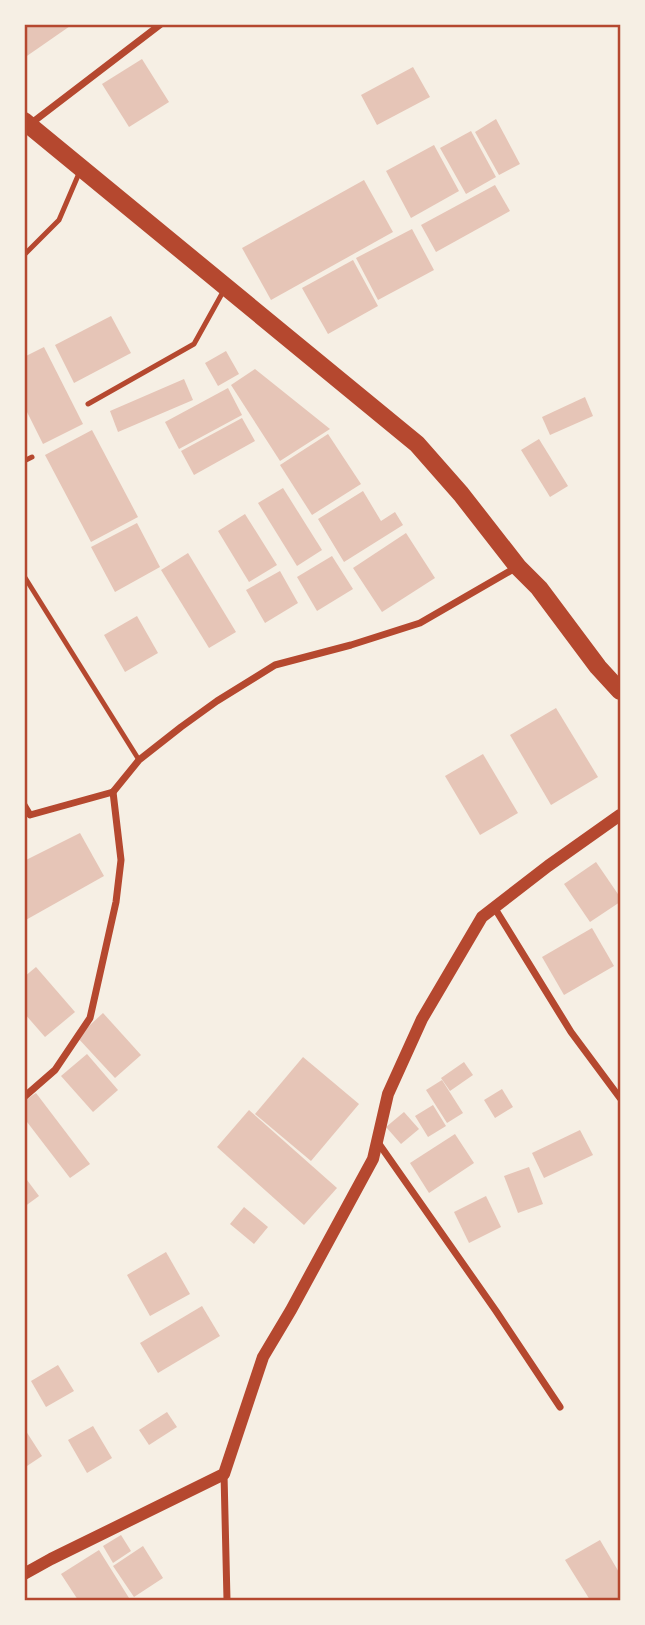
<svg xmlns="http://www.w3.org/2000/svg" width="645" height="1625" font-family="Quicksand,sans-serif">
<rect width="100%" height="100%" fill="#f6efe4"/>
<g fill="#e6c5b7">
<polygon points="24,24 73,24 24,58"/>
<polygon points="142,59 169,102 129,127 102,84"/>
<polygon points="413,67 430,97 377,125 361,95"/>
<polygon points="496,119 520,164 499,175 475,132"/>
<polygon points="471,131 496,177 466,194 440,148"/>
<polygon points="434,145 459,191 411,218 386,171"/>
<polygon points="364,180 393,232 271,300 242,248"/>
<polygon points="495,185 510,211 436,252 421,225"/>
<polygon points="412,229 434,270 378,300 356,258"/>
<polygon points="353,260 378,306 328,334 302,288"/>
<polygon points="111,316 131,353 74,383 55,345"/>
<polygon points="44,347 83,424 43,444 24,406 24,357"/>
<polygon points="226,351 239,374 218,386 205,363"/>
<polygon points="255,369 330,429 280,461 231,385"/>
<polygon points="184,379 193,400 118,432 110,411"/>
<polygon points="228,388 242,415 179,449 165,422"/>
<polygon points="585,397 593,416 550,435 542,417"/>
<polygon points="242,418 255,441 194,475 181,451"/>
<polygon points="92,430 138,517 91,542 45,455"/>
<polygon points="328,434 361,484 312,515 280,465"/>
<polygon points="539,439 568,486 550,497 521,450"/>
<polygon points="283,488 322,550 297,566 258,503"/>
<polygon points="363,491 381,521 395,512 403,525 344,562 318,519"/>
<polygon points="245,514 277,565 249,582 218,531"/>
<polygon points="137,523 160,567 115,592 91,547"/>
<polygon points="406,533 435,578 382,612 353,568"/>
<polygon points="188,553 236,632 209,648 161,570"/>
<polygon points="332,556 353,589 317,611 297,577"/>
<polygon points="280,571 298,603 265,623 246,590"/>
<polygon points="137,616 158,653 125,672 104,635"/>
<polygon points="556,708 598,777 551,805 510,735"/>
<polygon points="483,754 518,813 480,835 445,776"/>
<polygon points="80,833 104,876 24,921 24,861"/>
<polygon points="596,862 620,897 620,902 590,922 564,884"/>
<polygon points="592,928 614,966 564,995 542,957"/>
<polygon points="36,967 75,1012 45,1037 24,1013 24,977"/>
<polygon points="103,1013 141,1055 115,1078 77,1037"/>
<polygon points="87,1054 118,1090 93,1112 61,1076"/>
<polygon points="303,1057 359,1104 311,1161 255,1114"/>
<polygon points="464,1062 473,1075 450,1091 441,1078"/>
<polygon points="442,1080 463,1113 447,1123 426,1090"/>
<polygon points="502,1089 513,1107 495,1118 484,1100"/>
<polygon points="36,1093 90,1164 70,1178 24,1118 24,1101"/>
<polygon points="433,1105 446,1126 428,1137 415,1116"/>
<polygon points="249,1110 337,1188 304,1225 217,1147"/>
<polygon points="404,1112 419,1129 401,1144 386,1127"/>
<polygon points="580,1130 593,1155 544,1178 532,1153"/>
<polygon points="455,1134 474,1163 429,1193 410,1163"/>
<polygon points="529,1167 543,1204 518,1213 504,1176"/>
<polygon points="24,1176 39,1196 24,1207"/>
<polygon points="486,1196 501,1227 469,1243 454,1212"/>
<polygon points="244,1207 268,1227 254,1244 230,1224"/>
<polygon points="166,1252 190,1294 150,1316 127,1275"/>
<polygon points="202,1306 220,1336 158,1373 140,1343"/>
<polygon points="58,1365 74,1391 46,1407 31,1381"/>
<polygon points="167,1412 177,1427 149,1445 139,1430"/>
<polygon points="93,1426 112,1458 87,1473 68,1440"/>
<polygon points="24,1428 42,1456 24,1468"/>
<polygon points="121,1535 131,1551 113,1563 103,1546"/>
<polygon points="600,1540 620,1574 620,1600 590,1600 565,1560"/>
<polygon points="143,1546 163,1578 134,1597 113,1566"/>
<polygon points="99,1550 129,1598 124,1600 78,1600 61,1574"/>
</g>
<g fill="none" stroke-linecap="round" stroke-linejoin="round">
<g stroke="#b5482f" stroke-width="5">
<polyline points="24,255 59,220 80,171"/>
<polyline points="88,404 194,344 224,290"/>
<polyline points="24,461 32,457"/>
<polyline points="24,576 139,760"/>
</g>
<g stroke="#b5482f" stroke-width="7">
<polyline points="29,125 161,24"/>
<polyline points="24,805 30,815 113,792 139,760 181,727 217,701 275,665 351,645 420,623 517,567"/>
<polyline points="494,907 571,1032 620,1098"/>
<polyline points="24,1097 55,1070 90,1018 116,902 121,860 113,792"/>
<polyline points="377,1141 496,1311 560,1407"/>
<polyline points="224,1474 227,1600"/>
</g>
<polyline stroke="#b5482f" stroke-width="12" points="24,1574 51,1559 224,1474 263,1357 291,1310 373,1159 388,1094 422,1019 482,917 548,866 620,815"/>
<polyline stroke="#b5482f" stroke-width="18" points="24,121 417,444 461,494 518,567 539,588 598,667 620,691"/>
</g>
<rect width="645" height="1625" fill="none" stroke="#f6efe4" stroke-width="52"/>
<rect x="26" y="26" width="593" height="1573" fill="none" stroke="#b5482f" stroke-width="2.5"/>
</svg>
